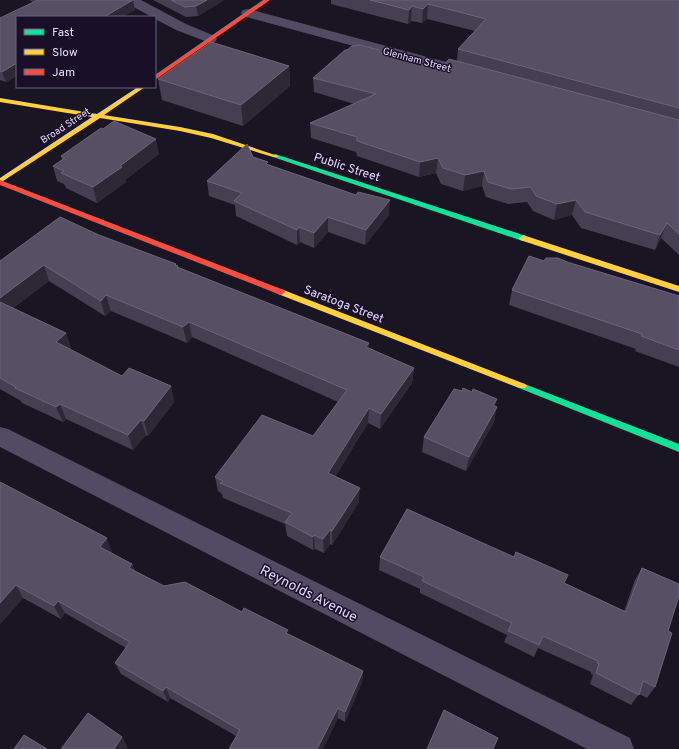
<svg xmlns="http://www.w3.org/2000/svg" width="679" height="749" font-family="Overpass,sans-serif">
<rect width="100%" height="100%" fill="#1a1522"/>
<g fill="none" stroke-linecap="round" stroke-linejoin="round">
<g fill="#514b63" fill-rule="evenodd">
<polygon points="124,0 141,0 186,24 215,36 217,39 215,42 210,43 176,30 155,19 155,17 152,17 126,3"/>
<polygon points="248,9 476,70 479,73 476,76 471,78 243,16 241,13 243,10"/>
<polygon points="0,427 8,429 630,738 634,749 587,749 0,447"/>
</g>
<g fill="#16e098" fill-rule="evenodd">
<polygon points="275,154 526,236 527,238 523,241 520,240 273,157 273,155"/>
<polygon points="522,383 679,444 679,452 519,388 517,386 519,384"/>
</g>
<g fill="#ffcf43" fill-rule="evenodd">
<polygon points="138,87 145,87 104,115 180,127 213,134 278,156 277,157 273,157 211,138 180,131 100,118 0,183 0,178 92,117 0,102 0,98 97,114"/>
<polygon points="523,235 679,286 679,292 520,240 519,238"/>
<polygon points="281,289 525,384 527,386 525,388 519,388 278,294 277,292"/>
</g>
<g fill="#f24e42" fill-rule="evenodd">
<polygon points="263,0 270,0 155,80 155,75"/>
<polygon points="0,180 284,290 285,292 281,295 278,294 0,185"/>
</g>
</g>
<g fill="#463e51">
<polygon points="29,0 133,0 135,10 123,17 17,17 17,76 6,82 0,80 0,18 33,2"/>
<polygon points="153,0 224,0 198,16 186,17"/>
<polygon points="331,0 679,0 679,255 661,238 655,250 581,228 572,215 554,220 533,211 527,202 508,204 486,197 482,186 463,191 441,184 436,173 419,177 357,156 356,152 311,138 310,123 354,104 314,92 313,78 381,53 400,59 442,67 457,61 458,49 475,31 427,19 422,23 411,21 408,24 331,4"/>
<polygon points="289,66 290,86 243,126 162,100 158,79"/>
<polygon points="159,154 125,180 126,182 97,203 66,188 64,184 57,181 53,166 62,160 61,156"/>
<polygon points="253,157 269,165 389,215 365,245 328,232 314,248 300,242 297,245 236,216 235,205 209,196 207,181"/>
<polygon points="99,235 178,266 178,268 369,343 369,348 414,368 412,383 380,429 368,423 335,477 359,502 332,545 330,544 324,553 315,549 313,550 287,536 285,524 223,498 222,494 218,491 215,477 313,436 338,402 192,337 187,343 111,311 105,316 49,281 13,308 66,333 71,349 70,350 122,376 171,386 174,402 148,436 146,435 133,450 66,419 63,422 22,403 21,401 0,389 0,261"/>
<polygon points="544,261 567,262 679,296 679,367 635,351 636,349 509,305 512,290"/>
<polygon points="462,391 497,399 495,406 494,422 466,471 422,452 424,437"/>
<polygon points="0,482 112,552 111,553 132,564 135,571 164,586 242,612 363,671 362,682 345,722 338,718 323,749 229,749 236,736 170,698 168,702 121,674 115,663 126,648 65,613 61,619 23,598 0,624"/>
<polygon points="380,557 564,583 624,611 635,580 642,568 668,631 655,687 647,698 639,694 631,705 590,684 593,675 591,674 591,672 538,648 534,657 504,642 507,635 420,593 420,589 379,570"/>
</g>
<g fill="#2d2736">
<polygon points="133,0 135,10 123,17 104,17"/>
<polygon points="207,0 224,0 198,16 196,6"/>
<polygon points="428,4 427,19 422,23 423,9"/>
<polygon points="412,6 411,21 408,24 409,10"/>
<polygon points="17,63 17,76 6,82 2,72"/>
<polygon points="289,66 290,86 243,126 241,105"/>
<polygon points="156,139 159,154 125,180 126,182 97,203 93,187 120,166"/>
<polygon points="438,158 436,173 419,177 420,162"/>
<polygon points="484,171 482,186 463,191 465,175"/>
<polygon points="390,200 389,215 365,245 366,230"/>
<polygon points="576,200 572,215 554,220 557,204"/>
<polygon points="328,217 328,232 314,248 314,233"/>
<polygon points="667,223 661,238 655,250 660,235"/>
<polygon points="299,227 300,242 297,245 297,230"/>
<polygon points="44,265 49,281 3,316 0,308 0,298"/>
<polygon points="106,295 111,311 105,316 101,301"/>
<polygon points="189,322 192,337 187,343 183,327"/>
<polygon points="66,333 71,349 62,358 56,342"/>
<polygon points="369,343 369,358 366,347"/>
<polygon points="414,368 412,383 380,429 381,414"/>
<polygon points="171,386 174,402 148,436 144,421"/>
<polygon points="497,399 493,413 497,407 494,422 466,471 469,457"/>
<polygon points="60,404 66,419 63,422 56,407"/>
<polygon points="369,408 368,423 328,488 328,473"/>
<polygon points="141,420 146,435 133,450 128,435"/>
<polygon points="360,488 359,502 332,545 332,531"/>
<polygon points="330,530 330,544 324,553 323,539"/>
<polygon points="314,535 315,549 313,550 313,537"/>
<polygon points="107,538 112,552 105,560 100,547"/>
<polygon points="132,564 137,577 129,568"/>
<polygon points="16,585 23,598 0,624 0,603"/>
<polygon points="58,601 65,613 61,619 54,606"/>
<polygon points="363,671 362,682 345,722 345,712"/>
<polygon points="166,687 170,698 168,702 163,691"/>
<polygon points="338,708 338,718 323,749 317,749"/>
<polygon points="122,737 128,747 126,749 114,749"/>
</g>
<g fill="#574f64" stroke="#6d647c">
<polygon points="38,0 133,0 104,17 17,17 17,63 2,72 0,71 0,18"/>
<polygon points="171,0 207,0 196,6 185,7"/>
<polygon points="370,0 679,0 679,108 458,49 486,19 428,4 423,9 412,6 409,10"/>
<polygon points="211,42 289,66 241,105 158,79"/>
<polygon points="360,45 379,50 381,53 400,59 408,58 442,67 449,59 679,120 679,234 667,223 660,235 585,212 576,200 557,204 536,196 531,187 511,189 488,182 484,171 465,175 443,168 438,158 420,162 357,141 357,137 310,123 376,94 313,78 345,50 347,50 352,46"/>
<polygon points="114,121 156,139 120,166 122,167 93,187 61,173 64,171 53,166 65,158 61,156 101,128 103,129"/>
<polygon points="247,144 253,157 268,162 266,164 356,195 358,192 390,200 366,230 328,217 314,233 299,227 297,230 234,201 242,193 207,181"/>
<polygon points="60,217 99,235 176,264 175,265 178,266 177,267 369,343 366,347 414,368 381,414 369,408 328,473 360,488 332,531 330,530 323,539 314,535 313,537 285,522 292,513 220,483 223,481 215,477 262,415 313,436 347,390 189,322 183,327 106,295 101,301 44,265 0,298 0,261"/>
<polygon points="529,256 544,261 546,258 558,258 567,262 679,296 679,350 641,336 642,334 512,290"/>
<polygon points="0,302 66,333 56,342 122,376 129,368 171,386 144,421 141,420 128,435 60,404 56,407 15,388 16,387 0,378"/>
<polygon points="463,388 472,392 473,389 497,399 493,405 497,407 469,457 424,437 454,389 462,391"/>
<polygon points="0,482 107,538 100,547 132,564 129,568 164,586 185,582 242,612 244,608 288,630 286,633 363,671 345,712 338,708 317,749 229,749 240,730 166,687 163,691 115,663 130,642 58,601 54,606 16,585 0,603"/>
<polygon points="407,509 514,557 516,552 568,575 564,583 626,612 642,568 679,584 679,596 668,631 672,633 655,687 643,681 639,695 596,673 599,664 597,663 598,661 543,636 539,645 508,631 512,623 422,581 424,577 380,557"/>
<polygon points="444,710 498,738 493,749 427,749"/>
<polygon points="88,713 122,737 114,749 61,749"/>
<polygon points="24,735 47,749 14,749"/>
</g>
<g text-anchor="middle" stroke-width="3" stroke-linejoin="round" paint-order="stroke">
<g font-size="10" fill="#e4d7fe" stroke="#191027">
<text transform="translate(417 59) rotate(15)" y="4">Glenham Street</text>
<text transform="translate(65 125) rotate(-33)" y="4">Broad Street</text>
</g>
<g font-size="12" fill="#e4d7fe" stroke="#191027">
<text transform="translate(347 167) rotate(18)" y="4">Public Street</text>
<text transform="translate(344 304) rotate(21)" y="4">Saratoga Street</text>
</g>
<g font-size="14" fill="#e4d7fe" stroke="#191027">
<text transform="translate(309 593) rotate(27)" y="5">Reynolds Avenue</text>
</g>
</g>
<rect x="16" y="16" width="140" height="72" fill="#191027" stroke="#6a607d"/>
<rect x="24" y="29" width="20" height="6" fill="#16e098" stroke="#6a607d"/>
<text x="52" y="36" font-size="12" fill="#e4d7fe">Fast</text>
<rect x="24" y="49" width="20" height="6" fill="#ffcf43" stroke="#6a607d"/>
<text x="52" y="56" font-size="12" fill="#e4d7fe">Slow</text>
<rect x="24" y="69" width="20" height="6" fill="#f24e42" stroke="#6a607d"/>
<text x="52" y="76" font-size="12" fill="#e4d7fe">Jam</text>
</svg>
